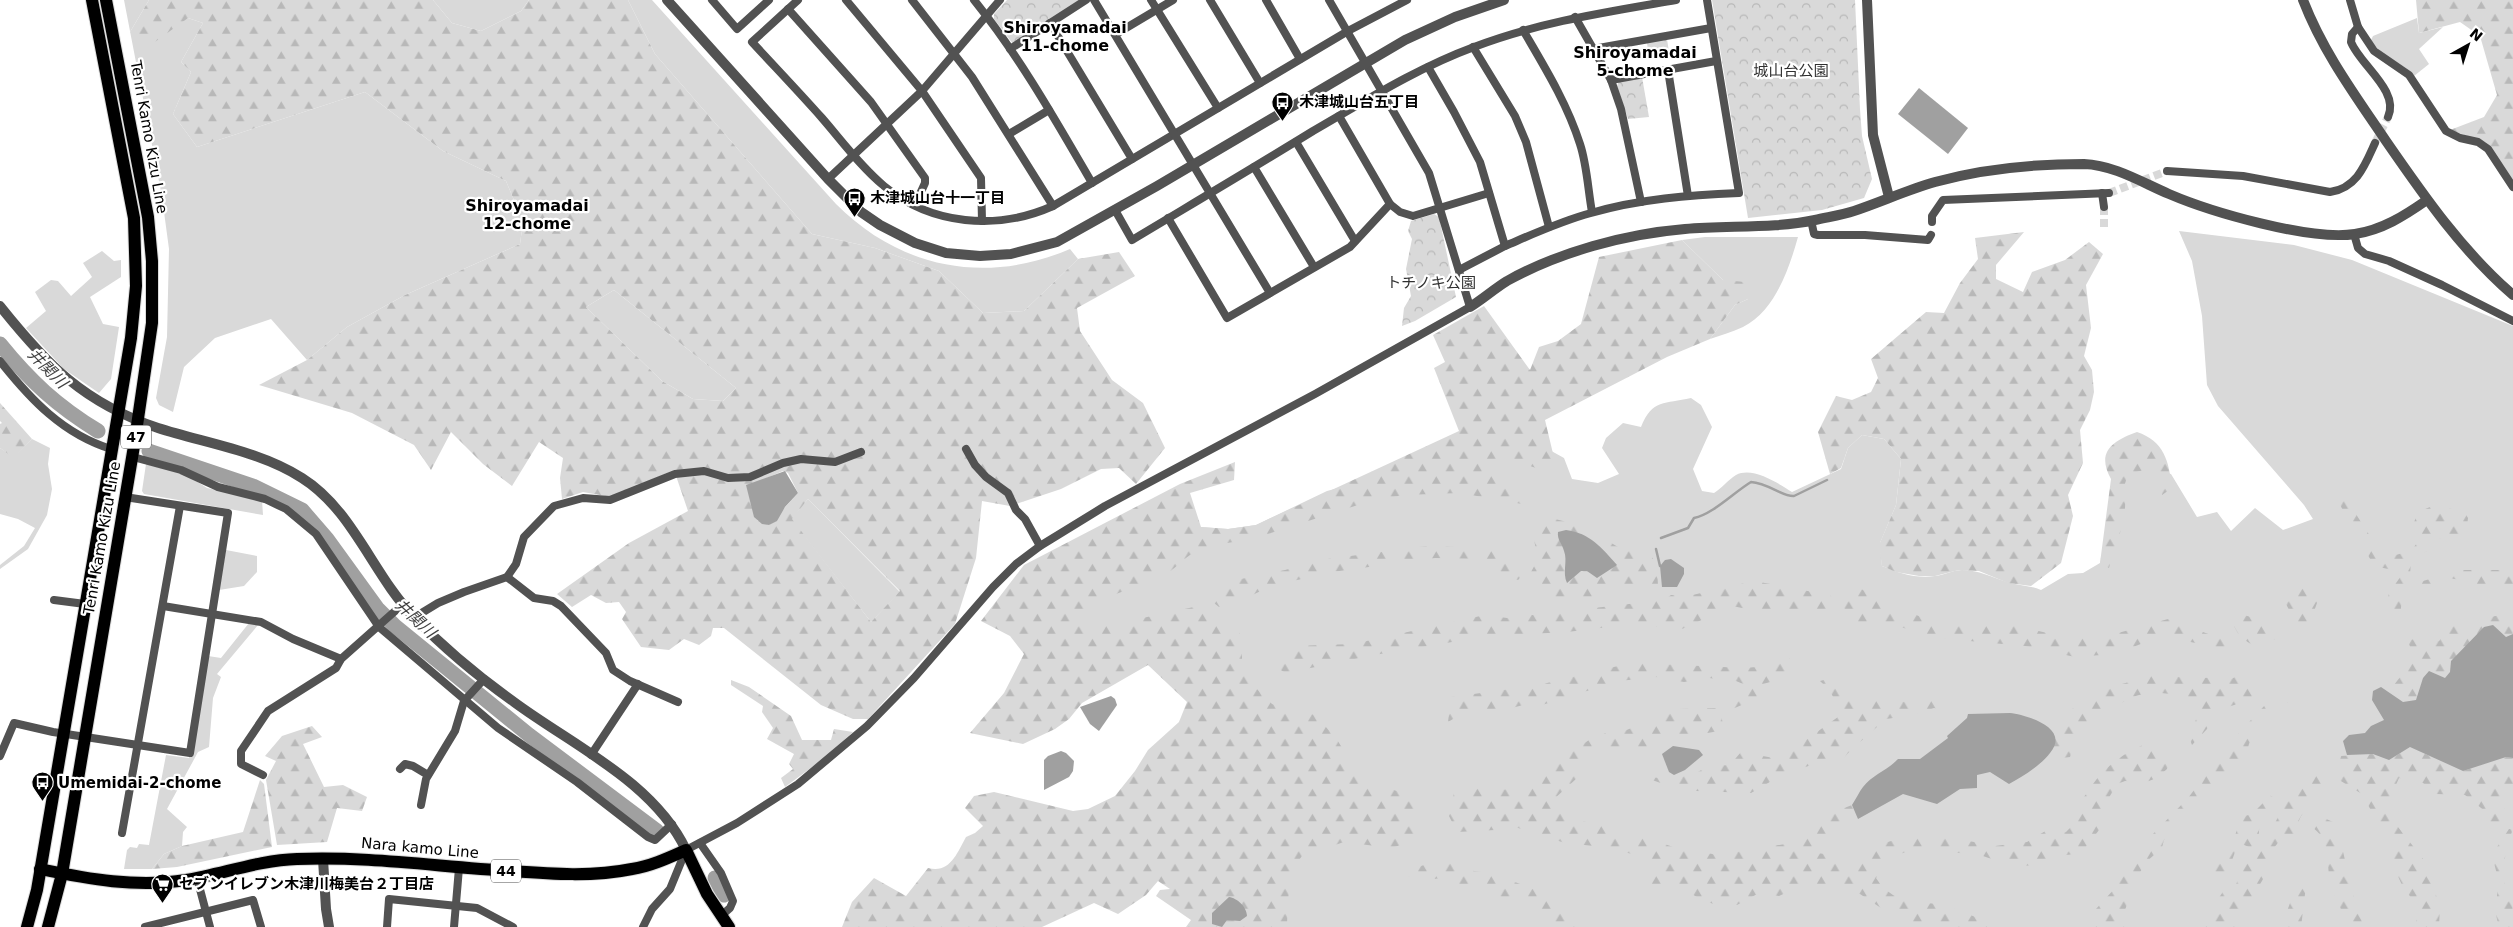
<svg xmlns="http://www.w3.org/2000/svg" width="2513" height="927" font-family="'DejaVu Sans','Noto Sans JP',sans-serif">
<defs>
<pattern id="forest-firs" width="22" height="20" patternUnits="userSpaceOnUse" patternTransform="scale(1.25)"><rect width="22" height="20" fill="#d9d9d9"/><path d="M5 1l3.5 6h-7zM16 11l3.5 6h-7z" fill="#b8b8b8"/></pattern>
<pattern id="park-crowns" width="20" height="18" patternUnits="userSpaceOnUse" patternTransform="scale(1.25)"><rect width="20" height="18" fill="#d9d9d9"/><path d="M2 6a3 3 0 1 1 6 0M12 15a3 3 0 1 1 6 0" fill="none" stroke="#b8b8b8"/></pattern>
</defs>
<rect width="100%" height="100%" fill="#fff"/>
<g fill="#d9d9d9">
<polygon points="124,0 149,0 130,32 188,18 203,23 181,62 191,72 173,114 197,147 365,92 443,151 506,181 523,222 520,244 405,295 347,327 307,360 271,319 215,338 184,367 173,412 159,405 156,398 167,337 169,249 162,197"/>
<polygon points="433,0 529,0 521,11 481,31 452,23"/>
<path d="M628,0H652L836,204C901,269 986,285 1070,249L1078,259L1024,311L983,313L939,271L875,248L812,234L655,54Z"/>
<path d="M2417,18L2419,33L2443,27L2419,49L2429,64L2414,76C2402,61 2380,57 2371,40L2373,36Z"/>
<path d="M2179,231L2294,245L2352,260L2513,326V927H1266L1246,701L1080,633L1066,597L1201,527L1228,529L1256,525L1327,491L1528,438L1564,458L1572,479L1598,483L1619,474L1602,448L1606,438L1623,423L1641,427C1652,399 1665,404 1691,398L1701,405L1712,427L1693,469L1702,491L1714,493C1722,488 1728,480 1736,475C1753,466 1779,484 1792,492L1841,469L1848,448L1862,435L1884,439L1901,459L1896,505L1880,543L1882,566C1898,573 1917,579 1935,576C1944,575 1953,570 1962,570C1979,570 1991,577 2007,582C2018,586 2030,585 2041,590L2068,574L2083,573L2100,563L2122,461L2171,474L2197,517L2217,512L2231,531L2255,508L2283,530L2313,519L2304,505L2218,406L2207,385L2202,316L2192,261Z"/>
<path d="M1705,237H1798C1789,269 1775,311 1743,327C1732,332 1721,335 1710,339L1735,305L1748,299L1723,280L1682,240Z"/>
<polygon points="102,251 114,261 121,260 121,277 90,297 103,324 119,327 111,379 99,393 64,369 26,328 46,311 35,292 51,280 58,281 71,296 92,277 83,263"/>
<polygon points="614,290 736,388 723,401 693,399 662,381 586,307"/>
<polygon points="32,439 50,448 48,464 52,489 47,515 28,549 0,569 0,565 24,546 35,528 18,519 0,514 0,448 14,457"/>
<polygon points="146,464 187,475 207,488 262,500 263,515 144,494 142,491"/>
<polygon points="808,499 900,592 871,622 791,519"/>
<polygon points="226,550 257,556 257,572 244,586 219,590"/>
<polygon points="249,623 258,625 217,674 221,677 213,698 209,747 198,752 167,809 187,827 183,832 182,846 164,854 152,869 124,869 127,850 130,847 137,848 139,844 149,845 166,755 189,758 208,656 221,658"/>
</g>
<g fill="url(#forest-firs)" fill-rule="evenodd">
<path d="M149,0H433L452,23L481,31L521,11L529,0H628L655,54L812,234L875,248L939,271L983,313L1024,311L1078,259L1119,252L1135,276L1077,308L1080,331L1112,380L1143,403L1165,448L1136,484L1119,468L1101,469L1061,489L1010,506L982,501L976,558L955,624L868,719H853L821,705L724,628H713L711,636L699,645L684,639L669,650L641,647L622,619L626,612L619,602L606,603L591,595L572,607L557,594L629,543L688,511L674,470L611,497L583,492L562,499L560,478L563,458L539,442L512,486L483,464L451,432L431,470L414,445L352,413L259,385L307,360L347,327L405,295L520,244L523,222L506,181L443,151L365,92L197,147L173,114L191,72L181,62L203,23L188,18L148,47L130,32ZM614,290L736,388L723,401L693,399L662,381L586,307ZM783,471L788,473L798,493L769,525L757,520L762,480ZM808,499L900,591L871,622L792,519Z"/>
<polygon points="2416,0 2513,0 2513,182 2485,142 2450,130 2484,117 2497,95 2480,36 2460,22 2419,33"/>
<polygon points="2024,232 1996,265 1996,279 2023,292 2032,272 2065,260 2089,242 2103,254 2086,285 2091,328 2084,356 2092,370 2094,392 2090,410 2080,430 2083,463 2068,495 2073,516 2061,563 2031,586 2008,583 1979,571 1959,570 1935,576 1919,576 1896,572 1882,566 1879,545 1896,505 1901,459 1884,439 1862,435 1848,448 1841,468 1830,474 1818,432 1836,396 1852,400 1871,392 1878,378 1871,359 1926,312 1944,313 1960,283 1978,259 1975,238"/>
<path d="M1682,240L1723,280L1745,282L1748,299L1735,305L1710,339L1667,357L1545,420L1555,462L1551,473L1506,458L1490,470L1519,498L1522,504L1460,493L1403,495L1361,504L1246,541C1227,542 1207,546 1190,555C1180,562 1171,573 1159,577C1134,588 1108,595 1085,610L1086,621L1096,628L1203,605L1218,625L1235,623L1242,639V663L1248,680L1272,704L1315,715L1336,738L1362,780L1397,791L1419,809L1414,841L1391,848L1344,842L1302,856L1290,872L1287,923L1291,927H1186L1191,920L1156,896L1160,890L1170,889L1158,881L1146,895L1118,914L1094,903L1042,927H842L852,902L874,878L906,896L928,868C950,874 957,853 966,837L975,833L983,826L965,808L974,796L994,792L1073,811L1088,809L1115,796L1135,771L1148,750L1179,722L1187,702L1148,665L1082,703L1069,719L1055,729L1023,744L970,733L1004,693L1024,654L1010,636L981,621L1024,565L1180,484L1235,462L1234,480L1190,493L1201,527L1228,529L1256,525L1459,431L1434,368L1445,362L1433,335L1484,306L1530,370L1539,347L1558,341L1581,324L1599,257Z"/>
<polygon points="0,403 32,439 14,458 0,448 0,424 2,423 0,421"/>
<path d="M2137,432C2164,441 2169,461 2172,488L2162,495L2159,479L2148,469L2128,474L2123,490C2131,509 2115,548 2109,568L2100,563L2111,479C2096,452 2112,441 2137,432Z"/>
<path d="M2345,497L2384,558L2411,551L2417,543L2413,525L2418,512L2430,507L2463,510L2468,518L2466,535L2432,540L2430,549L2411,561L2410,575L2423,581L2460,570H2513V585L2473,586L2460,580L2449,578L2436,589L2411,588C2402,598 2398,609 2403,622L2400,626L2395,613H2384L2389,593L2401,576L2393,570L2374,566L2339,503Z"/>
<polygon points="1539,515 1583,526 1623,550 1650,553 1657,567 1658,586 1619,585 1602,597 1565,600 1554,597 1531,572 1538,559 1533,535"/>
<path d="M1434,545C1459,549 1513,545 1526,571L1518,580L1508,577L1481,559L1435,558L1332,572L1271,586L1236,603L1219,607L1214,603L1217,593L1231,581L1285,570L1320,560Z"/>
<polygon points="1754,581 1813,592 1828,592 1835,602 1831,612 1785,609 1768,613 1732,606 1682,629 1634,624 1567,632 1488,636 1374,655 1286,673 1275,667 1274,662 1293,646 1353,644 1485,615 1507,618 1664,600 1671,595 1688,596"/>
<path d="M2286,588L2312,589L2317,603L2308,628L2300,629C2292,619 2289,607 2281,596Z"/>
<path d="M1861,589L1870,593L1884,604L1948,626L1988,624L2017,626L2069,638L2104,637L2168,619L2211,635L2222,627C2231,633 2231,639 2230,650L2161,636L2128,649L2101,655L2075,657L2025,646L1925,637L1907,629L1879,620L1858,627L1841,604Z"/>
<polygon points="2236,613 2266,621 2275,630 2275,639 2267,644 2254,646 2240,637 2231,621"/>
<polygon points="2513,613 2513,634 2506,637 2493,625 2445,678 2429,671 2423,678 2416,701 2404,702 2389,691 2401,676 2398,667 2415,659 2407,639 2439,641 2453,624 2473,625 2484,618"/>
<path d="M1773,658H1789L1796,672L1781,679L1763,684L1760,697L1721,714L1724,730L1691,736L1670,735L1646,751L1632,748L1617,755L1604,747L1579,763L1576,779L1554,799L1577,820L1605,826L1624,834L1648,838L1673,847L1718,855L1791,843L1816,819L1852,805L1858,819L1813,843L1815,853L1837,855L1851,865L1868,847L1907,837L1932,834L1995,846L2027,842L2047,830L2066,832C2081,818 2073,822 2079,806C2080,801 2084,797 2087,793C2103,767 2122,754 2149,742L2169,752L2170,760L2167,769L2157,778L2146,782L2125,781L2117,784L2107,801V814L2099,830L2086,847L2075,854L2066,855L2055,863L2042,866L2009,865L1980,855L1917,849L1896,855L1876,878L1883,888L1893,895L1923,903L1942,904L2001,927H1940L1915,924L1884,910L1860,894L1841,887L1819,889L1803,885L1779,896L1759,893L1737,905L1714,904L1704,901L1681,888L1672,876L1654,889L1644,885L1652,864L1636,855L1604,847L1565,843L1509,825L1495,830L1457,832L1449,816L1455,788L1528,790L1544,771L1589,740L1606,733H1619L1679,709L1721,708L1748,686L1736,681L1709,678L1684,682L1656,677L1619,681L1542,705H1523L1493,713H1463L1448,722L1451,697L1511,689L1519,694L1547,683L1639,661L1658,664L1744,668L1769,666Z"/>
<path d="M2151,676L2212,678L2224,683L2235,677L2248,678L2256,689L2255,698L2219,710L2212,716L2207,729L2192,745L2189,737L2197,717L2196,701C2170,692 2145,687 2120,704C2113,708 2108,714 2101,718L2093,717C2087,725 2085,731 2081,739C2077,746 2072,749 2070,757L2053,759L2050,753C2056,742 2056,729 2064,718C2082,694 2123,683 2151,676Z"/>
<path d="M1835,677L1844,684L1843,690L1855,705L1883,699L1913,703L1925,698L1949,699L1941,710L1934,708L1914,715L1886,719L1851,750L1840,762L1814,764L1780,776L1751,793L1697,791L1672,787L1638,775L1666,779L1692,775L1709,766L1730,765L1741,752L1779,759L1838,717C1838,701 1831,691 1820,681Z"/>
<polygon points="731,680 749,687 791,716 802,740 831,740 834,729 853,732 823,759 785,787 781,778 793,769 789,764 794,754 767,739 773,728 762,712 763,706 731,685"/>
<path d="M2285,698L2288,702L2254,730L2256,733C2250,742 2245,746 2251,756L2245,765H2234L2225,780L2207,785L2196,800L2197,803L2164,840L2161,851C2140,860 2133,890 2125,910L2127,915L2124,927H2087L2096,909L2116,887L2153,834L2188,798L2214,764L2237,741L2236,736L2266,704L2270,706Z"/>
<polygon points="312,726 322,737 303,744 324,787 343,785 367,797 362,811 337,808 327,842 277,845 266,780 276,761 265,756 282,736"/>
<polygon points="2410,747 2463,771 2506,757 2513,758 2513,787 2503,797 2505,817 2490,845 2486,812 2465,795 2437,794 2423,783 2399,778 2387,805 2398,827 2427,864 2429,878 2440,905 2439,927 2417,927 2414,902 2402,885 2395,870 2391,847 2362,794 2336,778 2341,756 2373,754 2389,760"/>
<path d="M2315,763L2322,764C2328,788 2314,795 2303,813C2296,823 2296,834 2296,846L2285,834L2273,849L2268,860L2269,869L2246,908L2241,927H2202C2211,914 2216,900 2226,888L2235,887L2251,848L2242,844L2235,852L2225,880L2211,879L2219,855L2233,842L2241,817L2252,814L2263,803L2264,797L2268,794L2276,799C2274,808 2267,811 2262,819C2258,826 2259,836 2259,844H2264L2288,798V789L2299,786L2306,791L2314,779L2310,772Z"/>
<polygon points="260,780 264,784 272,847 177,867 152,869 164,854 182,846 243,832"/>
<path d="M2315,814L2333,822L2339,834L2353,895L2364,927H2347C2344,913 2338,904 2333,891C2323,868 2336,839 2308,825Z"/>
<path d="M2509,829H2513C2505,849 2501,871 2506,892L2513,897L2512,927H2499L2496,915L2498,878L2494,863L2497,847Z"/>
<path d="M1441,860L1457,862L1468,870L1494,874L1541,892L1570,914L1580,927C1574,927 1566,927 1561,927C1548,924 1538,908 1526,902C1508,894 1492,901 1475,886L1460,889L1448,877L1434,879L1407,876L1404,871Z"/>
<polygon points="2301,874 2306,886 2301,927 2281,927"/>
</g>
<g fill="url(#park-crowns)">
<polygon points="1007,0 1081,0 1013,44 994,19 994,14"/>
<polygon points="1712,0 1855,0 1860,109 1862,136 1872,179 1864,198 1822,210 1748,218"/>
<polygon points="1667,39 1669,52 1649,56 1647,43"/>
<polygon points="1642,77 1649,117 1628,119 1617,86 1619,81"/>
<polygon points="1434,214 1439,217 1456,297 1415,321 1402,326 1404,308 1411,296 1406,269 1412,239 1408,231 1411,221"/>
</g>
<g fill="#a0a0a0">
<polygon points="1919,88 1968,128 1948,154 1898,114"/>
<polygon points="785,471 798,493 785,507 777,521 769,525 762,524 754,517 746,485"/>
<path d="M1566,530C1590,533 1602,548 1617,565L1597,578L1587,571H1581L1567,583C1562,572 1568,561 1564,551C1562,543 1557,540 1558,532Z"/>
<polygon points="1671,559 1684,568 1684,574 1677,587 1662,587 1660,566 1665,560"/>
<polygon points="2493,625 2506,637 2513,634 2513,758 2506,757 2463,771 2410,747 2389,760 2373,754 2347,755 2343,741 2349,735 2365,733 2371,726 2384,720 2372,700 2373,691 2381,687 2403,702 2416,700 2423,678 2429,671 2445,678 2450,672 2451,661 2484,627"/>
<polygon points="1111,696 1115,699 1117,705 1099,731 1090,724 1080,707"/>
<path d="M2010,713C2027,715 2071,728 2050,753C2040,766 2023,776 2009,784L1990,772L1977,775V788L1960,789L1937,804L1903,794L1858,819L1852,805C1856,799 1859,792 1863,787C1872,775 1888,770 1898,759H1920L1948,738L1947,736L1967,718L1968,714Z"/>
<polygon points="1673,746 1699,750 1703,755 1685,770 1674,775 1669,772 1662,754"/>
<polygon points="1061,751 1066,753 1074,761 1073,771 1069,777 1044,790 1044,760 1048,756"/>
<path d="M1229,897C1237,898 1247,907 1247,916L1240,921L1227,920L1222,927L1212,924V913Z"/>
</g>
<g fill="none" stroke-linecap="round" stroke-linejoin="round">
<g stroke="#a0a0a0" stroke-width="2.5">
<path d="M1661,538L1688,528L1694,518C1713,514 1733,493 1751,482C1768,483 1783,497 1794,496L1827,480"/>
<polyline points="1656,549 1660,566"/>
</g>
<g stroke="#a0a0a0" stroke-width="15">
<path d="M0,344C30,381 57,406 98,431"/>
<polyline points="149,451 253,486 302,510 327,539 377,608 395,626 529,735 657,831"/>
<polyline points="715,878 724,895"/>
</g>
<g stroke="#d9d9d9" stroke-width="8" stroke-dasharray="8 4" stroke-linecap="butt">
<polyline points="2375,143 2388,117"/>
<polyline points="2109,193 2167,171"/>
<polyline points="2104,207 2104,230"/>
</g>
<defs>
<g id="primary">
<path d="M40,869C88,879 137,888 186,880C223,874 259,860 297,859C369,856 440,867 512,871C552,874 593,877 632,869C651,866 668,858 686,850L707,894L729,927"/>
<polyline points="27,927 37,890 131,338 136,286 134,218 92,0"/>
<polyline points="48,927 62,874 134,446 152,323 152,261 148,217 106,0"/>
</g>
</defs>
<use href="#primary" stroke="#dbdbdb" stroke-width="14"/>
<g stroke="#525252" stroke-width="8">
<polyline points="712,0 737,29 769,0"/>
<path d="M798,0L752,42C775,67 799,92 822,118C842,141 860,166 884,186C931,225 997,231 1053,206L1348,31L1407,0"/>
<polyline points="846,0 922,91 981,178 982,221"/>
<polyline points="912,0 972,77 1053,206"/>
<path d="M974,0C1020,57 1056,121 1092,183"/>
<polyline points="1094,0 1270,293"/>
<polyline points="1151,0 1218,108"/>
<polyline points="1210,0 1260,83"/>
<polyline points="1266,0 1300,59"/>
<polyline points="2350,0 2358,27 2374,51 2409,75 2446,131 2460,138 2478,142 2488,149 2513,187"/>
<polyline points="788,9 871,102 925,178 925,183 915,205"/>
<polyline points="1575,17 1611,80 1621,109 1641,202"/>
<polyline points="1050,23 1132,159"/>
<path d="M2358,27L2352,34L2351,42C2360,65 2400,91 2388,117"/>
<path d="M1523,30C1544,66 1567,103 1580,144C1587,165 1588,190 1592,212"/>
<polyline points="1116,34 1173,0"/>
<polyline points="1473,47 1515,116 1526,142 1549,227"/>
<polyline points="1010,49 1086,0"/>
<polyline points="1593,49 1711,28"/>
<path d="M1428,67L1454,112L1480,162L1505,246C1533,234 1561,221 1591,213C1639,199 1690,195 1739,193L1707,0"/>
<polyline points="1668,70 1688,196"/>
<polyline points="1611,80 1716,61"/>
<polyline points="1339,116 1390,204"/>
<polyline points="1009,134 1049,110"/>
<polyline points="1296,142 1355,241"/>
<polyline points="1254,167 1314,267"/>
<path d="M2167,171L2243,176L2330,192C2357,188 2365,165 2375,143"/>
<polyline points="828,179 922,91 1000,0"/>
<polyline points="2102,193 2104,207"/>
<path d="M1115,210L1132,240C1192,204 1253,168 1313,131C1365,101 1417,68 1474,47C1539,22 1607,12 1676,0"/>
<polyline points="1168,218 1227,318 1350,247 1390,204 1400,212 1413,216 1489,193"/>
<polyline points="1811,220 1814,234 1818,235 1865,235 1928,240 1931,235"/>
<polyline points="1932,222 1932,216 1943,200 2109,193"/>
<polyline points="2354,234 2358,248 2365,254 2389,261 2442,285 2513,321"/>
<polyline points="1459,270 1505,246"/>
<path d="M0,361C31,400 63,434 111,449"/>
<polyline points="966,449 975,465 986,477 1008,493 1016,510 1025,519 1040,546"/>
<polyline points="133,457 181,470 218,487 265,499 286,509 316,534 379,627 498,728 577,782 648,837 655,840 672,824"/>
<polyline points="507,577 534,598 553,601 561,606 606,653 613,670 630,681 678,702"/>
<polyline points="54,600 85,604"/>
<polyline points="163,606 261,622 293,639 341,659"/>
<polyline points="415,617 438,603 464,592 507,577 516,564 524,537 554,506 583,498 610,500 675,474 704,471 728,478 750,477 783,463 801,459 835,462 861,452"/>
<polyline points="591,755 638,684"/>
<polyline points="0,756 14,723 53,732 190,753 228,513 125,497"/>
<polyline points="400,769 405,764 413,766 428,775"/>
<polyline points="263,775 241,764 241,751 268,711 336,668 341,659 403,604"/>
<polyline points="421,805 426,779 455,731 464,701 484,679"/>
<polyline points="122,833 180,506"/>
<polyline points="700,843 721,873 733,901 730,908 721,916"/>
<polyline points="197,878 210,927"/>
<polyline points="145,927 253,900 261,927"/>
<polyline points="387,927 389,899 477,908 513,927"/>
<polyline points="454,927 459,868"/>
<polyline points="643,927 652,909 670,889 686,850 737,823 798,784 867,726 914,678 993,587 1016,564 1040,546 1105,506 1315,394 1470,307 1429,173 1329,0"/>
</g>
<g stroke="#525252" stroke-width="10">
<polyline points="667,0 828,179 861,212 880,225 915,243 946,253 980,256 1011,254 1057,242 1157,186 1405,40 1455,17 1504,0"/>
<polyline points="1867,0 1873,135 1889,197"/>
<path d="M2303,0C2323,52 2355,95 2386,141C2424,196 2462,251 2513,295"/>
<path d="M0,306C47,365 84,403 158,428C205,443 260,451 302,478C353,510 373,575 414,617C444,648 479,677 514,702C572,745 654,782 686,850"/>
<path d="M1470,307C1483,299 1494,289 1507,281C1559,252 1625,234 1685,229C1728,225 1773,229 1815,220C1828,217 1842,215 1854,211C1881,202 1907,190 1935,182C1982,169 2036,164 2084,164C2114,165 2143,183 2169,194C2211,212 2310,241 2355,234C2382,230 2404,216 2427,200"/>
<polyline points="323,859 326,909 329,927"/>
</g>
<use href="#primary" stroke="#000" stroke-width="12"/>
</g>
<defs>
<symbol id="bus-pin" viewBox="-11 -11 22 30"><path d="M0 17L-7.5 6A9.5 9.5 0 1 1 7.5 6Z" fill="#000" stroke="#fff"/><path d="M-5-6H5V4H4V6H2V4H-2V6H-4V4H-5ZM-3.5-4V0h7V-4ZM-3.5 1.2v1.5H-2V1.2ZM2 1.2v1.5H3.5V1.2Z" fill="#fff"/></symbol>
<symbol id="supermarket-pin" viewBox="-11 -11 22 30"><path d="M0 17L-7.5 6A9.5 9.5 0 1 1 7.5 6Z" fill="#000" stroke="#fff"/><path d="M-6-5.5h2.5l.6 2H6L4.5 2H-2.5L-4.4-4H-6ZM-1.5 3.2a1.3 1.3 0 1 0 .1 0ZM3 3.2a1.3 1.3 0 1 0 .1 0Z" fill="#fff"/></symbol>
</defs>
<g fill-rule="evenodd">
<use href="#bus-pin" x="1270" y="90" width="25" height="34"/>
<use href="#bus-pin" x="842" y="186" width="25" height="34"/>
<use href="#bus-pin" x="30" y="770" width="25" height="34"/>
<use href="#supermarket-pin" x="150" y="872" width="25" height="34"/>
</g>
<g text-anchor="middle" stroke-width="4.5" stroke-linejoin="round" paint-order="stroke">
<g fill="#fff" stroke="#4c4c4c" stroke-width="1">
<rect x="121" y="425.5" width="30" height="23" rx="4"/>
<rect x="491" y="859.5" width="30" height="23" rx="4"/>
</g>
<g font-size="14" font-weight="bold" fill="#000">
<text x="136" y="442">47</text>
<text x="506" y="876">44</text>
</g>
<g font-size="15" fill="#303030" stroke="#fff">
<text x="1791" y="76">城山台公園</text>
<text x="1431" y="288">トチノキ公園</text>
</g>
<g font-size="15" font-weight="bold" fill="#000" stroke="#fff" text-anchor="start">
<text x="1299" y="107">木津城山台五丁目</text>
<text x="870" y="203">木津城山台十一丁目</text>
<text x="58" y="788">Umemidai-2-chome</text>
<text x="179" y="889">セブンイレブン木津川梅美台２丁目店</text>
</g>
<g font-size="15" fill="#000" stroke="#fff">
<text transform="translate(149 137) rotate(80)" y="5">Tenri Kamo Kizu Line</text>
<text transform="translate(102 538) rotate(-80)" y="5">Tenri Kamo Kizu Line</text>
<text transform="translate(420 848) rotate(5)" y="5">Nara kamo Line</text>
</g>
<g font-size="16" font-weight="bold" fill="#000" stroke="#fff">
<text x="1065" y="33">Shiroyamadai<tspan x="1065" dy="18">11-chome</tspan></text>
<text x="1635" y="58">Shiroyamadai<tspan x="1635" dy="18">5-chome</tspan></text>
<text x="527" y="211">Shiroyamadai<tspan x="527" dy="18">12-chome</tspan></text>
</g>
<g font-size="16" font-style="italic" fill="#414141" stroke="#fff">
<text transform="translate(48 368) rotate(45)" y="6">井関川</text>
<text transform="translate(416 618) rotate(43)" y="6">井関川</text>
</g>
</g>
<g transform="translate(2468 45) rotate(39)" stroke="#ffffff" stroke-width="4" paint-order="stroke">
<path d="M0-4L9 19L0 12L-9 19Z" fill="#000000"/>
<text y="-8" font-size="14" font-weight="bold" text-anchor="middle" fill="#000000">N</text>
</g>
</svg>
